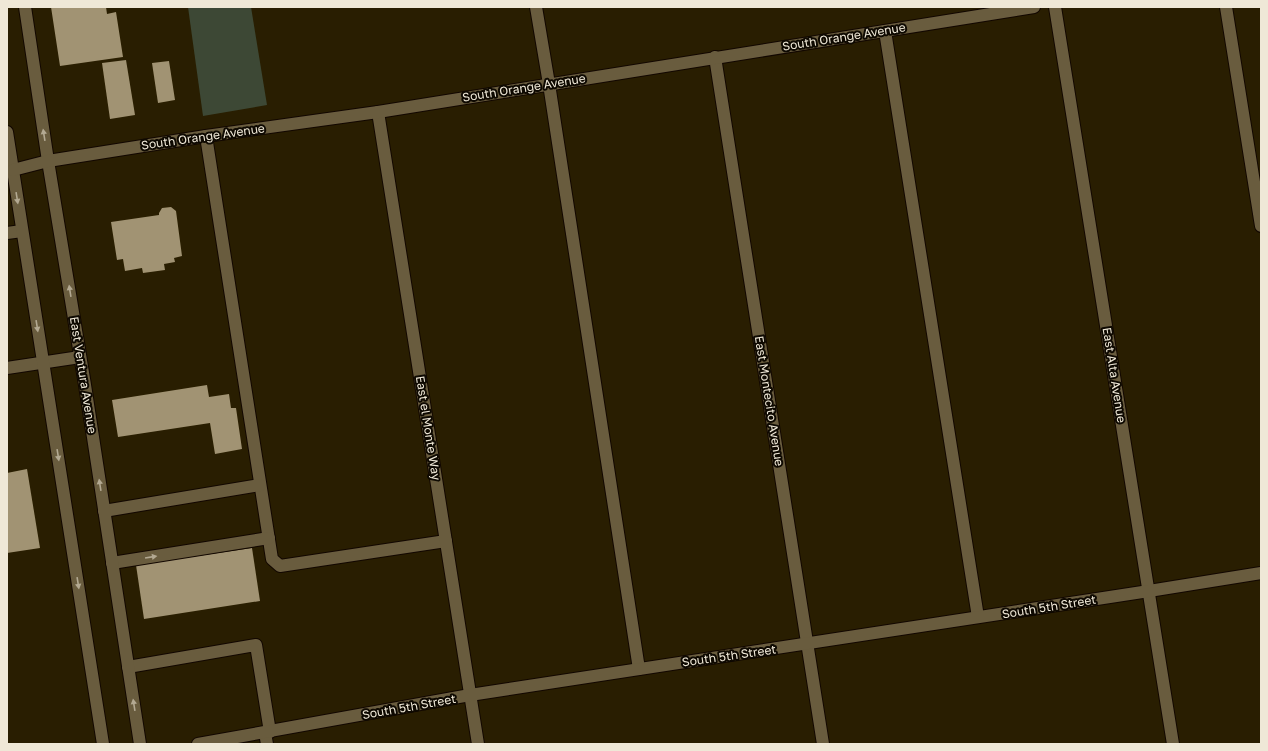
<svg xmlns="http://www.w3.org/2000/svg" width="1268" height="751" font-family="'Golos Text',sans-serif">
<rect width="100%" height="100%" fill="#291e01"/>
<polygon fill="#3d4835" points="188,7 251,7 267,105 203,116"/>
<g fill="#a19373">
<polygon points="51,7 106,7 107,14 116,12 123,57 60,66"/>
<polygon points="126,60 135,115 110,119 102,63"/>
<polygon points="169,61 175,100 158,103 152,63"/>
<polygon points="171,207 176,211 182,256 174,258 175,262 164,264 165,270 143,273 142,268 125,271 123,259 117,260 111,222 159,215 159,213 162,208"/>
<polygon points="207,385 209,397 229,394 231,408 236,408 242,449 215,454 210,423 118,437 112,400"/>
<polygon points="27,469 40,548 7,553 7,473"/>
<polygon points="252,548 260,601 144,619 136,565"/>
</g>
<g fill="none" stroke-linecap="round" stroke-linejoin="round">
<defs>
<g id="lane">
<polyline points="1226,7 1261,226"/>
<polyline points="885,31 978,617"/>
<polyline points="549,84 639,669"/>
<polyline points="206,136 272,559 280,566 446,541"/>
<polyline points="7,233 22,231"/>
<polyline points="104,511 260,485"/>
<polyline points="112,563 269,538"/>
<polyline points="128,667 256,645 270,732"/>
<polyline points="265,733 267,744"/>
</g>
<g id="street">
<polyline points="536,7 549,84"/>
<polyline points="1055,7 1173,744"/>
<polyline points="715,57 823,744"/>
<polyline points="378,112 478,744"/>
<polyline points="7,368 80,357"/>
<polyline points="198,744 470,695 1149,591 1261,573"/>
</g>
<g id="secondary">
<polyline points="25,7 48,161 85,385 140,744"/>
<polyline points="7,132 103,744"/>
<polyline points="13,170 48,161 206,136 378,112 1034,7"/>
</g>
</defs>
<use href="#lane" stroke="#120700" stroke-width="14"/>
<use href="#street" stroke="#120700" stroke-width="14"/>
<use href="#secondary" stroke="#120700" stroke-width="14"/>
<use href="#lane" stroke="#695c3e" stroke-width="12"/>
<use href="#street" stroke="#695c3e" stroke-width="12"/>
<use href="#secondary" stroke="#695c3e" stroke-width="12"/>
</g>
<defs><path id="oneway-solid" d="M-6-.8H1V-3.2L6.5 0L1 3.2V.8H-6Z"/></defs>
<g fill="#b3a992">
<use href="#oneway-solid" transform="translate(44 135) rotate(-99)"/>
<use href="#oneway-solid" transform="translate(17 198) rotate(81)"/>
<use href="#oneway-solid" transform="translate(70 291) rotate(-99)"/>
<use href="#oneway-solid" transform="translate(37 326) rotate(81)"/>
<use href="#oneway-solid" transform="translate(58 455) rotate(81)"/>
<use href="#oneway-solid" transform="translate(100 485) rotate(-99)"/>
<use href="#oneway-solid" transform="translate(151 557) rotate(-9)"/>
<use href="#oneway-solid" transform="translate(78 583) rotate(81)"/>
<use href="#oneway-solid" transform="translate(134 705) rotate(-99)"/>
</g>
<g text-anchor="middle" stroke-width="4" stroke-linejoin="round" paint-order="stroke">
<g font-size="12" fill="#efe8d7" stroke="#0e0901">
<text transform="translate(844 37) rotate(-9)" y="4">South Orange Avenue</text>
<text transform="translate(524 88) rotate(-9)" y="4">South Orange Avenue</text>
<text transform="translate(203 137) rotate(-8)" y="4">South Orange Avenue</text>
<text transform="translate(83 375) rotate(81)" y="4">East Ventura Avenue</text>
<text transform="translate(1114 375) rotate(81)" y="4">East Alta Avenue</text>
<text transform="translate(769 401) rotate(81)" y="4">East Montecito Avenue</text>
<text transform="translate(428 428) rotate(81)" y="4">East el Monte Way</text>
<text transform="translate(1049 607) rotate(-9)" y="4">South 5th Street</text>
<text transform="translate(729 656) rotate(-8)" y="4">South 5th Street</text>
<text transform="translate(409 707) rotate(-10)" y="4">South 5th Street</text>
</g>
</g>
<rect width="1268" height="751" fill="none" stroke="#efe8d7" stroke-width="16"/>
</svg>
